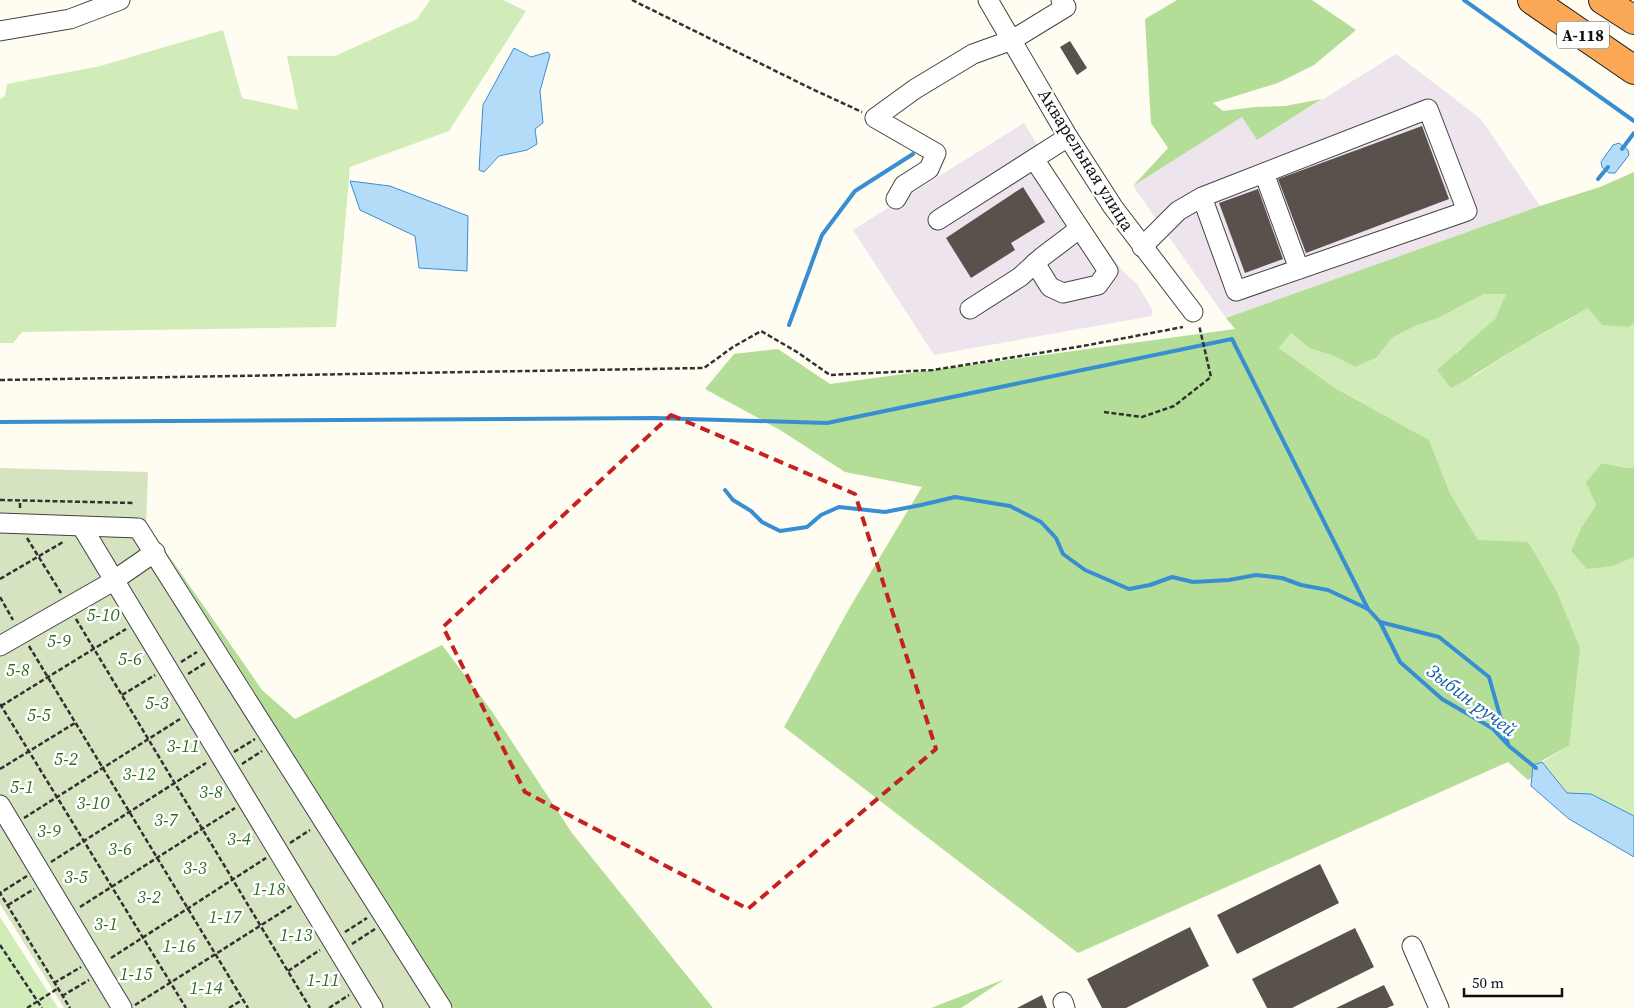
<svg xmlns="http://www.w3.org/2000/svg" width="1634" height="1008" font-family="'Source Serif 4',serif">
<rect width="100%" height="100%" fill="#fffdf2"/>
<g fill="#ede4ee">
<polygon points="1396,54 1481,119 1540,206 1226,318 1133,186 1242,117 1257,140"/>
<polygon points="1024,123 1085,221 1123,271 1137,284 1152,309 1152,316 934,355 853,230"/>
</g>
<g fill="#d1ecb9">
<polygon points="430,0 503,0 526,11 449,131 350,167 336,327 22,332 13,343 0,343 0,99 5,96 7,84 100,66 223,30 242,98 298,110 287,56 335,56 417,19"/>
<polygon points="1484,294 1506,294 1495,319 1475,338 1456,352 1473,377 1523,344 1568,320 1588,308 1629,327 1634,324 1634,467 1626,468 1602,463 1587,482 1596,505 1581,528 1571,551 1613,566 1634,557 1634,816 1591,794 1567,793 1542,762 1569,746 1478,540 1450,493 1429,440 1335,388 1279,348 1291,333 1309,348 1334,356 1355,367 1376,358 1392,338 1415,326 1438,318"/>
<polygon points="0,917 58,1008 0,1008"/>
</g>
<g fill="#b4dd98">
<polygon points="1177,0 1312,0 1356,30 1314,65 1278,83 1213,103 1223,111 1255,107 1285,106 1322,99 1257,140 1242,117 1133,186 1168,148 1151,123 1145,19"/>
<path d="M1634,172V324L1629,327L1602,325L1588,308C1567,321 1545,331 1524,344C1499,358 1477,375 1451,388L1437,370L1495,319L1506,294H1484L1438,318L1415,326L1392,338L1376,358L1355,367L1334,356L1309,348L1291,333L1279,348L1335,388L1429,440L1450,493L1478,540L1528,542L1556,590L1580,648L1569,746L1534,765L1531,778L1528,780L1508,762L1078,953L784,727L850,607L922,487L845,472L780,430L705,389L734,354L778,349L830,384L1235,329L1226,318L1540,206L1600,187Z"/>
<polygon points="1602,463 1626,468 1634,467 1634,557 1613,566 1587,569 1571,551 1581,528 1596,505 1586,482"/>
<polygon points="162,546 262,690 295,719 442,645 491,710 572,833 713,1008 454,1008"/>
<polygon points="1005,979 961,1008 931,1008"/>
</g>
<polygon fill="#d6e3c1" points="0,468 148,472 146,526 162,546 454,1008 64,1008 0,904"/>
<g fill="#b4dcf9" stroke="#388ed3">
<polygon points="514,48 531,57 548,52 550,55 540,91 543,123 535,129 537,144 527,150 499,156 484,172 479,170 483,105"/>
<polygon points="1619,143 1628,150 1629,155 1615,173 1609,173 1602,167 1601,162 1613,145"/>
<polygon points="350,181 390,186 468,216 467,271 419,268 415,236 360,210"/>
<polygon points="1542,762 1567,793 1591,794 1634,816 1634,857 1569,819 1531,786 1533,765"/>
</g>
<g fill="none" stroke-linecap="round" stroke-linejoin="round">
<g stroke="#388ed3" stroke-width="4">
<polyline points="1464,0 1634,121"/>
<polyline points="1622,149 1634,133"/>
<polyline points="1598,179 1608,167"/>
<polyline points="789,325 822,235 855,191 913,154"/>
<polyline points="0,422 654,418 827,423 1232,339 1368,609"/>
<polyline points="725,490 733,500 751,511 762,522 780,531 807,527 821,515 839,507 885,512 921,505 955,497 1010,506 1041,522 1056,538 1063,554 1085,570 1129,589 1150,585 1172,577 1193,582 1229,580 1256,575 1282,578 1301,585 1328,590 1368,609 1380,622 1400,662 1442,699 1492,728 1509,746 1536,768"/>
<polyline points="1380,622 1439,637 1489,677 1508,744"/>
</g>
</g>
<g fill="#59514b">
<polygon points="1070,41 1087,68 1077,75 1060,47"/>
<polygon points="1422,126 1449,199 1306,253 1278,179"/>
<polygon points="1023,187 1045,222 1011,243 1015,250 971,278 946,238"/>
<polygon points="1258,189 1283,259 1245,273 1219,203"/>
<polygon points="1320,864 1339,903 1237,954 1217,915"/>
<polygon points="1190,927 1209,966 1126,1008 1102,1008 1087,979"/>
<polygon points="1355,928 1374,967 1292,1008 1267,1008 1252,979"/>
<polygon points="1384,985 1394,1005 1387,1008 1336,1008"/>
<polygon points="1042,995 1047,1008 1017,1008"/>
</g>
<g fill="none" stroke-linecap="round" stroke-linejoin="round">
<defs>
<g id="minor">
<polyline points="988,0 1068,137 1113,207 1193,312"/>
<polyline points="0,31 70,19 120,0"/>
<polyline points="1034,159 1108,271 1098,285 1063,293 1050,287 1035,263"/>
<polyline points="1264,173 1299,269"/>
<polyline points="896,199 904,185 929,169 936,153 875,118 915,89 973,54 1012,40 1066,7 1061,0"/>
<polyline points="938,220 1068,137"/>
<polyline points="1142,247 1178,211 1202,197 1428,109 1467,211 1236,291 1202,197"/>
<polyline points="970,309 1020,277 1042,257 1079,229"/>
<polyline points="0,523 138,528 442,1008"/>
<polyline points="82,527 373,1008"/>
<polyline points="0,646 110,583 155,552"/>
<polyline points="0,805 122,1008"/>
<polyline points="1412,946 1439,1008"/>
<polyline points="1063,1002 1065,1008"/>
</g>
<g id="highway">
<polyline points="1532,0 1634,70"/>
<polyline points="1603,0 1634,20"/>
</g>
</defs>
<use href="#minor" stroke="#424242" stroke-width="21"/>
<use href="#highway" stroke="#202020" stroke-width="30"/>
<g stroke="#313131" stroke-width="2.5" stroke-dasharray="5 2.5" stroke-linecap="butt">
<polyline points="632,0 812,89 862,112"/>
<polyline points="0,380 704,368 733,347 761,331 797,352 830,375 933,370 1083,346 1183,327"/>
<polyline points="1104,412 1142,417 1174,406 1211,377 1199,325"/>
<polyline points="0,500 135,503"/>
<polyline points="20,508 20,501"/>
<polyline points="27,538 61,593"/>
<polyline points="0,579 63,542"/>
<polyline points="0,597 13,620"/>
<polyline points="76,619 310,1008"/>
<polyline points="29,646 248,1008"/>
<polyline points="181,662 197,652"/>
<polyline points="188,674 205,663"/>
<polyline points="122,695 155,675"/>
<polyline points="0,704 186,1008"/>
<polyline points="1,706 126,629"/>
<polyline points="234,752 255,739"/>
<polyline points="242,764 262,751"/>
<polyline points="0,769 75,723"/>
<polyline points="24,818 180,719"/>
<polyline points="290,843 310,830"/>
<polyline points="51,862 206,763"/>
<polyline points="27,876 0,893 70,1008"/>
<polyline points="8,905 34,889"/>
<polyline points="80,907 235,808"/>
<polyline points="345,932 367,918"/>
<polyline points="352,944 375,929"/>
<polyline points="0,945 42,1008"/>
<polyline points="111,958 266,858"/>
<polyline points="288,971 320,950"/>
<polyline points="54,983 81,967"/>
<polyline points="62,996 89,980"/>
<polyline points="135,1005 293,905"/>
<polyline points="27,1008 57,989"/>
<polyline points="229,1008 242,1000"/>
<polyline points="329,1008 349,995"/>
</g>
<use href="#minor" stroke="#fff" stroke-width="19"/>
<use href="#highway" stroke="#faa855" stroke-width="28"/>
</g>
<path fill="none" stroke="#c62121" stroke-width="4" stroke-dasharray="10 6" stroke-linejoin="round" d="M671,415L855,494L936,749L748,909L525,792L443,627Z"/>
<g text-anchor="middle" stroke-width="5" stroke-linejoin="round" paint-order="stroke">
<rect fill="#fff" stroke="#575757" stroke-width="1" x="1557" y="21.5" width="52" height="27" rx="4"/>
<g font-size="16" font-weight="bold" fill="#0f0f0f">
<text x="1583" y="41">А-118</text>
</g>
<g font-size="18" fill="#0f0f0f" stroke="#fff">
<text transform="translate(1086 160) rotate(58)" y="6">Акварельная улица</text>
</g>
<g font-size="18" font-style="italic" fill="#296b1c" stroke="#fff">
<text x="103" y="621">5-10</text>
<text x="59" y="647">5-9</text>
<text x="130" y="665">5-6</text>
<text x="18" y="676">5-8</text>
<text x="157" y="709">5-3</text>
<text x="39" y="721">5-5</text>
<text x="183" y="752">3-11</text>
<text x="66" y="765">5-2</text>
<text x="139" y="780">3-12</text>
<text x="22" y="793">5-1</text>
<text x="211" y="798">3-8</text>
<text x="93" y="809">3-10</text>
<text x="166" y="826">3-7</text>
<text x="49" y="837">3-9</text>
<text x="239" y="845">3-4</text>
<text x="120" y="855">3-6</text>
<text x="195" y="874">3-3</text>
<text x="76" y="883">3-5</text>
<text x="269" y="895">1-18</text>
<text x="149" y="903">3-2</text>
<text x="225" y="923">1-17</text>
<text x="106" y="930">3-1</text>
<text x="296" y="941">1-13</text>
<text x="179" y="952">1-16</text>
<text x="136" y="980">1-15</text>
<text x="323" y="986">1-11</text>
<text x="206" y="994">1-14</text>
</g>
<g font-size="19" font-style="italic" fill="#125fa7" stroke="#fff">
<text transform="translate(1472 700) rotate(37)" y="7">Зыбин ручей</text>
</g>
</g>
<path d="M1464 988v8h98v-8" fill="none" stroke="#0f0f0f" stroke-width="2.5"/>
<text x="1472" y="988" font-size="15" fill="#0f0f0f" stroke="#ffffff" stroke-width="4" paint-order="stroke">50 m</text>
</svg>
